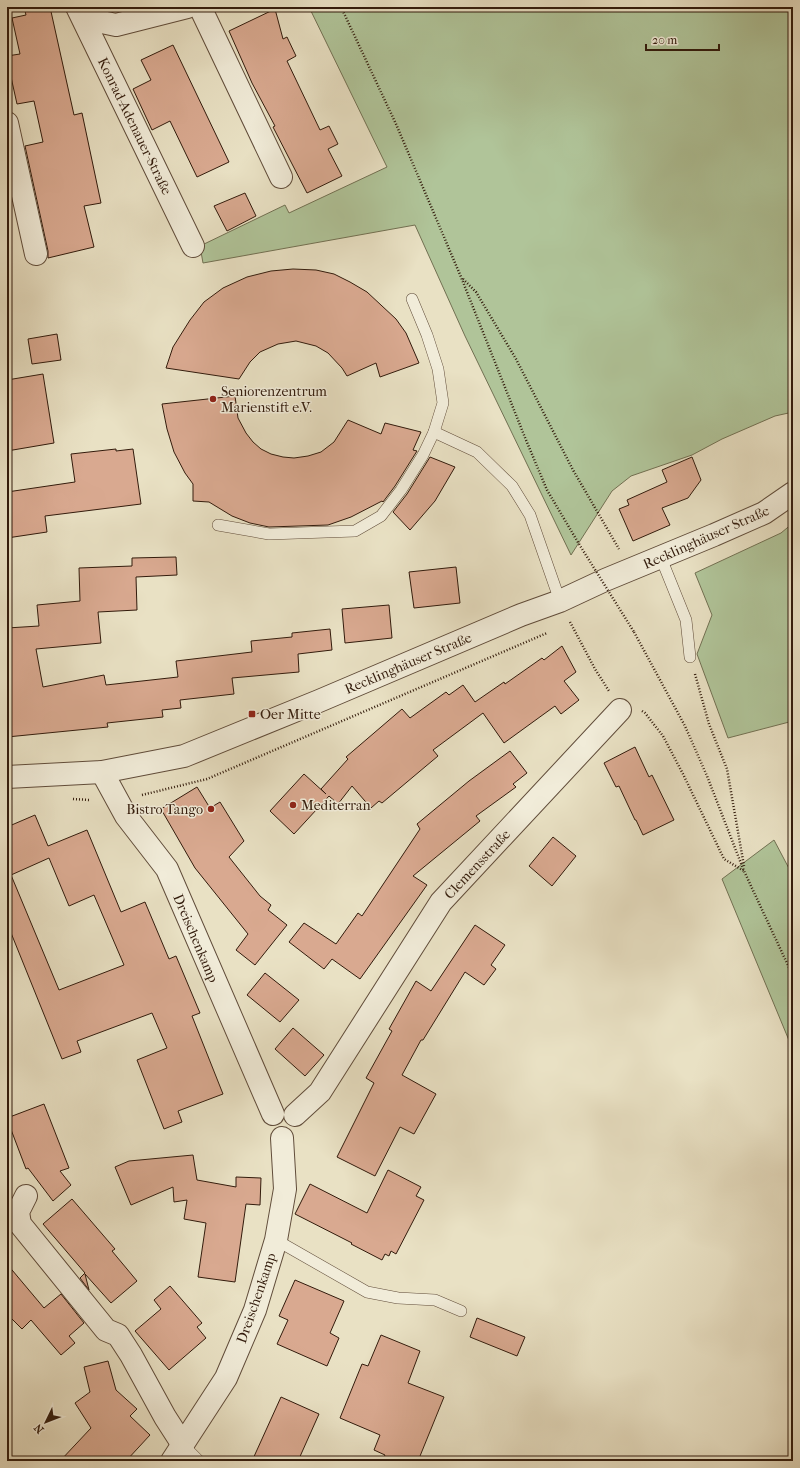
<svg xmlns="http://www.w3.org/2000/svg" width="800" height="1468" font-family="'IM FELL French Canon',serif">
<rect width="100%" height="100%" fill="#e9e1c4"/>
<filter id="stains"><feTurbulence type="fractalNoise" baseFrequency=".005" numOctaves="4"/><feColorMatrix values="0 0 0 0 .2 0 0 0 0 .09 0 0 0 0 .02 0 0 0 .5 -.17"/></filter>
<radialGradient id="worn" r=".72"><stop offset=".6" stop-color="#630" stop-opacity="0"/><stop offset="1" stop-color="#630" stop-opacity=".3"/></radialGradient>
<g fill="#b0c499" stroke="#717052">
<polygon points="309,7 793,7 793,412 775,416 722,439 692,455 631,476 612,491 571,555 465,336 415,225 203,263 200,246 285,205 289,213 387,167"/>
<polygon points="793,523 793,721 728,738 697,654 712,615 695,573 781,533"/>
<polygon points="774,840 793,876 793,1050 722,879"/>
</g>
<g fill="#d9a990" stroke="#321b0c" fill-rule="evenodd">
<polygon points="24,7 50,7 74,115 82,113 101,203 84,206 94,247 48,258 48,251 25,146 43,142 34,101 17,104 7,59 7,56 20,54 12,18 26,15"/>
<polygon points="275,9 283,39 287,37 296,56 287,61 320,130 329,126 338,144 328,149 342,176 307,193 273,127 275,126 252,83 229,31"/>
<polygon points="173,45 229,162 197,177 170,121 152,130 133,89 151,80 141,60"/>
<polygon points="245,193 256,216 227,231 214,206"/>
<polygon points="293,269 316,270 334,274 350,282 367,292 396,319 406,333 419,363 380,377 376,363 347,376 342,368 328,353 316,346 296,341 278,344 260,352 250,362 239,379 166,368 173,347 190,320 204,302 223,288 247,277 271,271"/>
<polygon points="57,334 61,360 32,364 28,339"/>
<polygon points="43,374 54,443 7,451 7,380"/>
<polygon points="235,396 238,418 246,433 253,442 261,449 271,454 283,457 294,458 308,456 321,452 334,442 348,420 381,434 385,423 421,432 413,450 417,451 395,486 383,502 382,501 351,517 328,525 269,527 250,523 232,516 209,502 193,501 193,484 185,473 174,452 167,429 162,404"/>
<polygon points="116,449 116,451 133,449 141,504 45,516 47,532 7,538 7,492 75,482 71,454"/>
<polygon points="430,457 455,467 435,501 410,530 393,512 407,494"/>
<polygon points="692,457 701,480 688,498 662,508 670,525 633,541 619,509 629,505 627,500 667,482 662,470"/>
<polygon points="176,557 177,575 136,577 137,610 98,612 101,643 36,649 43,687 104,675 106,685 178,677 176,661 252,652 251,641 292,637 292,633 330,629 332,650 298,654 299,672 232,678 234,694 180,700 181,708 162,710 163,717 107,723 108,727 7,737 7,628 39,626 37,605 80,601 79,568 132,566 132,558"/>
<polygon points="456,567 460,603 414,608 409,572"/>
<polygon points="389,605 392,638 345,643 342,609"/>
<polygon points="562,646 576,672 564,681 579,700 561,714 555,706 504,743 483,713 433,750 438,756 382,803 379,801 371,808 352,786 338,804 329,796 294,834 270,811 304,774 326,794 321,789 348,759 346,757 402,709 410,718 446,692 449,695 463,685 475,702 504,682 505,684 542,658 544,660"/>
<polygon points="635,747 649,777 652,775 674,820 643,835 636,820 635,820 619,786 616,787 604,763"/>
<polygon points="510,751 527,773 513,784 516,787 476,816 480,821 413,876 427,885 360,979 332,959 324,969 289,942 304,923 336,944 358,913 362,916 420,829 417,824 469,781"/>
<polygon points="197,787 210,808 220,802 244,841 229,857 260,896 271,905 268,910 287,925 255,965 236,950 248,934 195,868 161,809"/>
<path d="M35,815L48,846L87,830L121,912L145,902L169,959L176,956L200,1013L192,1016L223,1094L178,1111L182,1122L164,1129L137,1060L167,1048L152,1013L77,1041L81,1052L62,1059L7,923V827ZM49,858L69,906L94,895L124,965L59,990L11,875Z"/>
<polygon points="553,837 576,856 552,886 529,866"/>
<polygon points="475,925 505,945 491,965 496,969 484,985 465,972 423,1040 421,1040 402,1075 436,1094 414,1134 400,1127 375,1176 337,1157 374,1083 366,1078 392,1031 389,1029 416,981 431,991"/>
<polygon points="265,973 299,1000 280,1022 247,995"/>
<polygon points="293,1028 324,1055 305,1076 275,1049"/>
<polygon points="44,1104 69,1168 60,1171 71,1185 53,1201 28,1168 26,1169 7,1119 7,1118"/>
<polygon points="193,1155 197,1180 236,1187 236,1177 261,1178 260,1205 246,1204 235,1282 198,1277 206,1223 184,1219 187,1200 174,1202 173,1187 131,1205 115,1167 129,1161"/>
<polygon points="388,1170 421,1187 416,1196 424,1200 396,1254 391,1251 389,1256 385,1254 382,1260 351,1244 352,1243 295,1214 310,1184 367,1213"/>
<polygon points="72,1199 115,1249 112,1251 137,1281 111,1303 85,1274 89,1290 80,1278 85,1273 43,1224"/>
<polygon points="7,1264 44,1308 61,1294 84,1323 69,1336 75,1343 61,1355 31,1320 22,1329 7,1314"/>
<polygon points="295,1280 344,1301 330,1333 339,1338 327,1366 277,1344 288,1320 279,1316"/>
<polygon points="170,1286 202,1323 197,1327 206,1338 169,1370 135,1331 161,1309 154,1300"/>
<polygon points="477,1318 525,1337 517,1356 470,1337"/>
<polygon points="381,1335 420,1351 408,1383 444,1397 418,1461 382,1461 385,1455 374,1450 380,1435 340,1418 362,1364 368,1366"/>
<polygon points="108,1361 116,1390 137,1409 130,1416 150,1435 126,1461 60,1461 91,1428 75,1403 90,1392 84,1367"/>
<polygon points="281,1397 319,1414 298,1461 252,1461"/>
</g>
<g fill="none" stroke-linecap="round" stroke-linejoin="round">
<defs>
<g id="service">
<polyline points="434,432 477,452 512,486 530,515 560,601"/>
<polyline points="218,525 269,534 355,531 381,516 401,490 423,455 434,432 443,403 438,369 427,335 412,299"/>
<polyline points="661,558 686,620 690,657"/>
<polyline points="276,1240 367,1292 398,1298 435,1300 461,1311"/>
<polyline points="183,1445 199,1461"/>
</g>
<g id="minor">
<polyline points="77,7 193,246"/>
<polyline points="79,7 97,21 116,25 187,7"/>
<polyline points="200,7 281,177"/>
<polyline points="7,123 36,254"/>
<polyline points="102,772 126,816 167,869 273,1114"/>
<polyline points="295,1115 320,1092 441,902 620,710"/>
<polyline points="26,1196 18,1212 20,1224 106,1330 118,1335 131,1355 165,1417 183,1445"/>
<polyline points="172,1461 226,1378 255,1310 276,1240 285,1189 282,1138"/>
</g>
<polyline id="tertiary" points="7,777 102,772 184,756 319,701 521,615 560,601 605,580 714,535 764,513 793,493"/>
</defs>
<use href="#service" stroke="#604c3a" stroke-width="12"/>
<use href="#minor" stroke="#604c3a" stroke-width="24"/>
<use href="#tertiary" stroke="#604c3a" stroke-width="24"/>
<g stroke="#321b0c" stroke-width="2.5" stroke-dasharray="1 2" stroke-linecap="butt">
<polyline points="341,7 396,124 461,277 526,440 547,490 579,544"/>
<polyline points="463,279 476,292 516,359 573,470 619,549"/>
<polyline points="570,622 595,669 609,691"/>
<polyline points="634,632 685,726 707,776 744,871 793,976"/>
<polyline points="695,674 709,724 727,769 744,866"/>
<polyline points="642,711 645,713 663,736 683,774 724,859 744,871"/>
<polyline points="142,795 207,779 547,633"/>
<polyline points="73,799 90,800"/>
</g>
<use href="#service" stroke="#f1ecd9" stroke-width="11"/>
<use href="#minor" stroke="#f1ecd9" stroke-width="22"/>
<use href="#tertiary" stroke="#f1ecd9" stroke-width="22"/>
<polyline stroke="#321b0c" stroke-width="2.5" stroke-dasharray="1 2" stroke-linecap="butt" points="579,544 634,632"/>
</g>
<g fill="#8f2418" stroke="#f1ecd9" stroke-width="1.5">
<circle cx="213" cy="399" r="4"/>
<rect x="248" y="710" width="8" height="8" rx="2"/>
<circle cx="293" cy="805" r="4"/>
<circle cx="211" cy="809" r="4"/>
</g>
<g text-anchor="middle" stroke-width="3" stroke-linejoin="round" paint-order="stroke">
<g font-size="14" fill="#321b0c" stroke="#f1ecd9">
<text transform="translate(135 126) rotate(64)" y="5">Konrad-Adenauer-Straße</text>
<text transform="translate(706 537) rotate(-24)" y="5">Recklinghäuser Straße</text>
<text transform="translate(408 663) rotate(-23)" y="5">Recklinghäuser Straße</text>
<text transform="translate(477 864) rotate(-47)" y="5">Clemensstraße</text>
<text transform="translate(196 938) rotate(67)" y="5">Dreischenkamp</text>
<text transform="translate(256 1298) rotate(-71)" y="5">Dreischenkamp</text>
</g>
<g font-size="14" fill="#321b0c" stroke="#f1ecd9" text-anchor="start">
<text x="221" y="396">Seniorenzentrum<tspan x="221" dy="16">Marienstift e.V.</tspan></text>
<text x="260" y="719">Oer Mitte</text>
<text x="301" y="810">Mediterran</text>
<text x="203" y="814" text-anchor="end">Bistro Tango</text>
</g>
</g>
<rect width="800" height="1468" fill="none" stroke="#e9e1c4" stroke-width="24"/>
<rect x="8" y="8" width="784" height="1452" fill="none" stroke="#321b0c" stroke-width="2"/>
<rect x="12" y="12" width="776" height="1444" fill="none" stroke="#321b0c"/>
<g transform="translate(46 1422) rotate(227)" stroke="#f1ecd9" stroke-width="3" paint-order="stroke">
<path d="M0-3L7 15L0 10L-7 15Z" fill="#321b0c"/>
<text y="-6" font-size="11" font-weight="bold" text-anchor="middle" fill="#321b0c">N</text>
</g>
<path d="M646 44v6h73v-6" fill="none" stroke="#321b0c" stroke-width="2"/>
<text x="652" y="44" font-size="12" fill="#321b0c" stroke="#f1ecd9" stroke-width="3" paint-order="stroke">20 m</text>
<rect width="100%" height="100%" filter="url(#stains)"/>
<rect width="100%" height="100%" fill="url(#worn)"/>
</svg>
